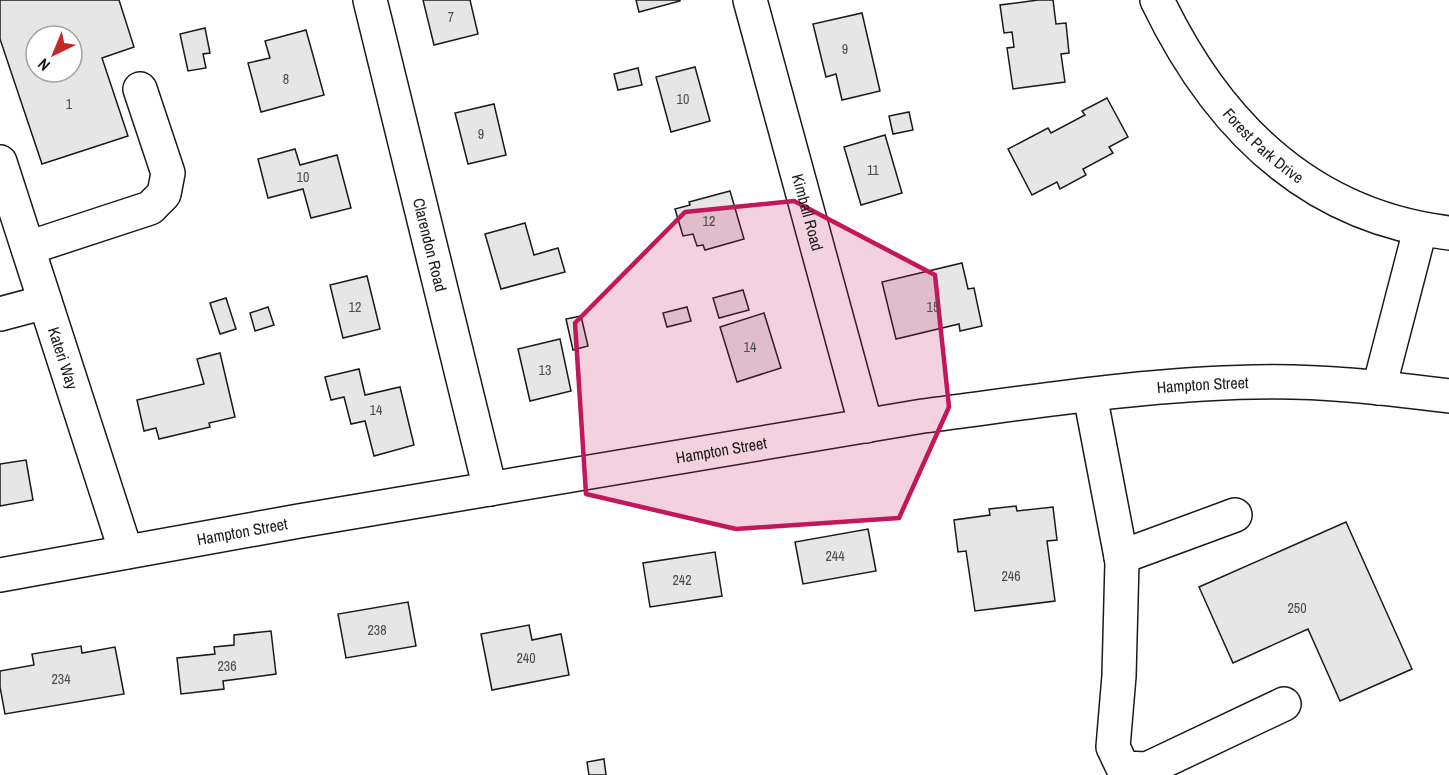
<svg xmlns="http://www.w3.org/2000/svg" width="1449" height="775" font-family="'Archivo Narrow',sans-serif">
<rect width="100%" height="100%" fill="#fff"/>
<g fill="#e6e6e6" stroke="#1a1a1a" stroke-width="1.5" fill-rule="evenodd">
<path d="M0,0H119L134,47L102,58L128,136L42,164L0,39ZM36,36H72V72H36Z"/>
<polygon points="423,0 470,0 478,34 434,45"/>
<polygon points="636,0 680,0 680,1 639,12"/>
<polygon points="1038,0 1053,0 1056,24 1066,23 1069,53 1061,54 1065,82 1013,89 1007,48 1014,47 1012,32 1004,33 1000,5"/>
<polygon points="862,13 880,91 842,100 836,74 826,77 813,24"/>
<polygon points="205,28 210,53 203,54 206,68 188,71 180,34"/>
<polygon points="306,30 324,95 261,112 248,63 270,58 265,41"/>
<polygon points="695,67 710,121 671,132 656,77"/>
<polygon points="638,68 642,85 618,90 614,74"/>
<polygon points="1107,98 1128,137 1109,147 1113,153 1083,169 1086,175 1060,189 1057,182 1032,195 1008,149 1048,128 1051,133 1085,115 1082,111"/>
<polygon points="494,104 506,155 468,164 455,113"/>
<polygon points="909,112 913,130 893,134 889,116"/>
<polygon points="885,135 902,193 861,205 844,147"/>
<polygon points="295,149 300,165 337,155 351,208 311,218 303,189 268,198 258,159"/>
<polygon points="730,191 744,239 705,250 703,245 697,246 693,234 683,236 675,209 690,205 689,202"/>
<polygon points="525,223 534,255 558,248 565,272 501,289 485,234"/>
<polygon points="962,263 968,289 974,288 982,326 960,331 959,324 896,339 882,282"/>
<polygon points="367,276 380,329 343,338 330,285"/>
<polygon points="743,290 749,310 719,318 713,298"/>
<polygon points="226,298 236,329 220,334 210,303"/>
<polygon points="268,307 274,325 255,331 250,313"/>
<polygon points="687,307 691,321 667,327 663,313"/>
<polygon points="764,313 781,368 737,382 720,327"/>
<polygon points="581,316 588,346 573,350 566,319"/>
<polygon points="560,339 571,391 530,401 518,349"/>
<polygon points="220,353 235,417 209,423 210,427 159,439 156,428 144,431 137,400 204,384 197,359"/>
<polygon points="359,369 365,395 400,387 414,445 374,456 365,421 351,424 344,397 331,400 325,377"/>
<polygon points="26,460 33,500 0,506 0,464"/>
<polygon points="1016,506 1017,511 1053,507 1057,540 1047,541 1055,601 975,611 966,551 958,552 954,520 990,515 989,509"/>
<polygon points="1346,522 1412,669 1340,701 1308,629 1233,663 1199,587"/>
<polygon points="868,529 876,571 803,584 795,542"/>
<polygon points="715,552 722,596 650,607 643,563"/>
<polygon points="408,602 416,646 346,658 338,614"/>
<polygon points="529,625 532,640 561,634 569,675 492,690 481,634"/>
<polygon points="271,631 276,674 223,681 224,689 181,694 177,658 215,654 214,647 234,645 234,635"/>
<polygon points="81,646 82,653 115,647 124,694 5,714 0,687 0,671 34,665 32,654"/>
<polygon points="604,759 606,775 589,775 587,762"/>
</g>
<g fill="none" stroke-linecap="round" stroke-linejoin="round">
<defs>
<g id="minor">
<path id="s1" d="M370,0L490,489"/>
<path id="s2" d="M750,0L866,426"/>
<path id="s3" d="M1157,0C1216,123 1307,216 1449,233"/>
<path id="s4" d="M0,162L126,552"/>
<polyline points="28,248 150,208 164,194 168,173 140,89"/>
<polyline points="0,314 45,302"/>
<polyline points="1379,388 1420,230"/>
<polyline points="1090,395 1122,562 1119,676 1113,747 1123,768 1147,769 1284,704"/>
<polyline points="1121,557 1235,515"/>
<path id="s5" d="M0,575L299,521L923,416C1033,402 1143,384 1254,382C1319,380 1385,388 1449,396"/>
</g>
</defs>
<use href="#minor" stroke="#1a1a1a" stroke-width="36"/>
<use href="#minor" stroke="#fff" stroke-width="33"/>
</g>
<path fill="#c2185b" fill-opacity="0.2" stroke="#c2185b" stroke-width="4.5" stroke-linejoin="round" d="M794,201L935,275L949,407L899,518L736,529L586,494L575,323L685,212Z"/>
<g text-anchor="middle" stroke-width="4.5" stroke-linejoin="round" paint-order="stroke">
<g font-size="14" fill="#4d4d4d">
<text x="451" y="22">7</text>
<text x="845" y="54">9</text>
<text x="286" y="84">8</text>
<text x="683" y="104">10</text>
<text x="69" y="109">1</text>
<text x="481" y="139">9</text>
<text x="873" y="175">11</text>
<text x="303" y="182">10</text>
<text x="709" y="226">12</text>
<text x="355" y="312">12</text>
<text x="933" y="312">15</text>
<text x="750" y="352">14</text>
<text x="545" y="375">13</text>
<text x="376" y="415">14</text>
<text x="835" y="561">244</text>
<text x="1011" y="581">246</text>
<text x="682" y="585">242</text>
<text x="1297" y="613">250</text>
<text x="377" y="635">238</text>
<text x="526" y="663">240</text>
<text x="227" y="671">236</text>
<text x="61" y="684">234</text>
</g>
<g font-size="16" fill="#1a1a1a" stroke="#fff">
<text dy="6" stroke="none"><textPath href="#s3" startOffset="182">Forest Park Drive</textPath></text>
<text dy="6" stroke="none"><textPath href="#s2" startOffset="220">Kimball Road</textPath></text>
<text dy="6" stroke="none"><textPath href="#s1" startOffset="252">Clarendon Road</textPath></text>
<text dy="6" stroke="none"><textPath href="#s4" startOffset="206">Kateri Way</textPath></text>
<text dy="6" stroke="none"><textPath href="#s5" startOffset="1218">Hampton Street</textPath></text>
<text dy="6" stroke="none"><textPath href="#s5" startOffset="732">Hampton Street</textPath></text>
<text dy="6" stroke="none"><textPath href="#s5" startOffset="246">Hampton Street</textPath></text>
</g>
</g>
<g transform="translate(54 54) rotate(223)"><circle r="28" fill="#ffffff" stroke="#a3a3a3" stroke-width="1.5"/>
<path d="M0-4.5L10 22L0 15L-10 22Z" fill="#c62828"/>
<text y="-9" font-size="16" font-weight="bold" text-anchor="middle" fill="#1a1a1a">N</text>
</g>
</svg>
